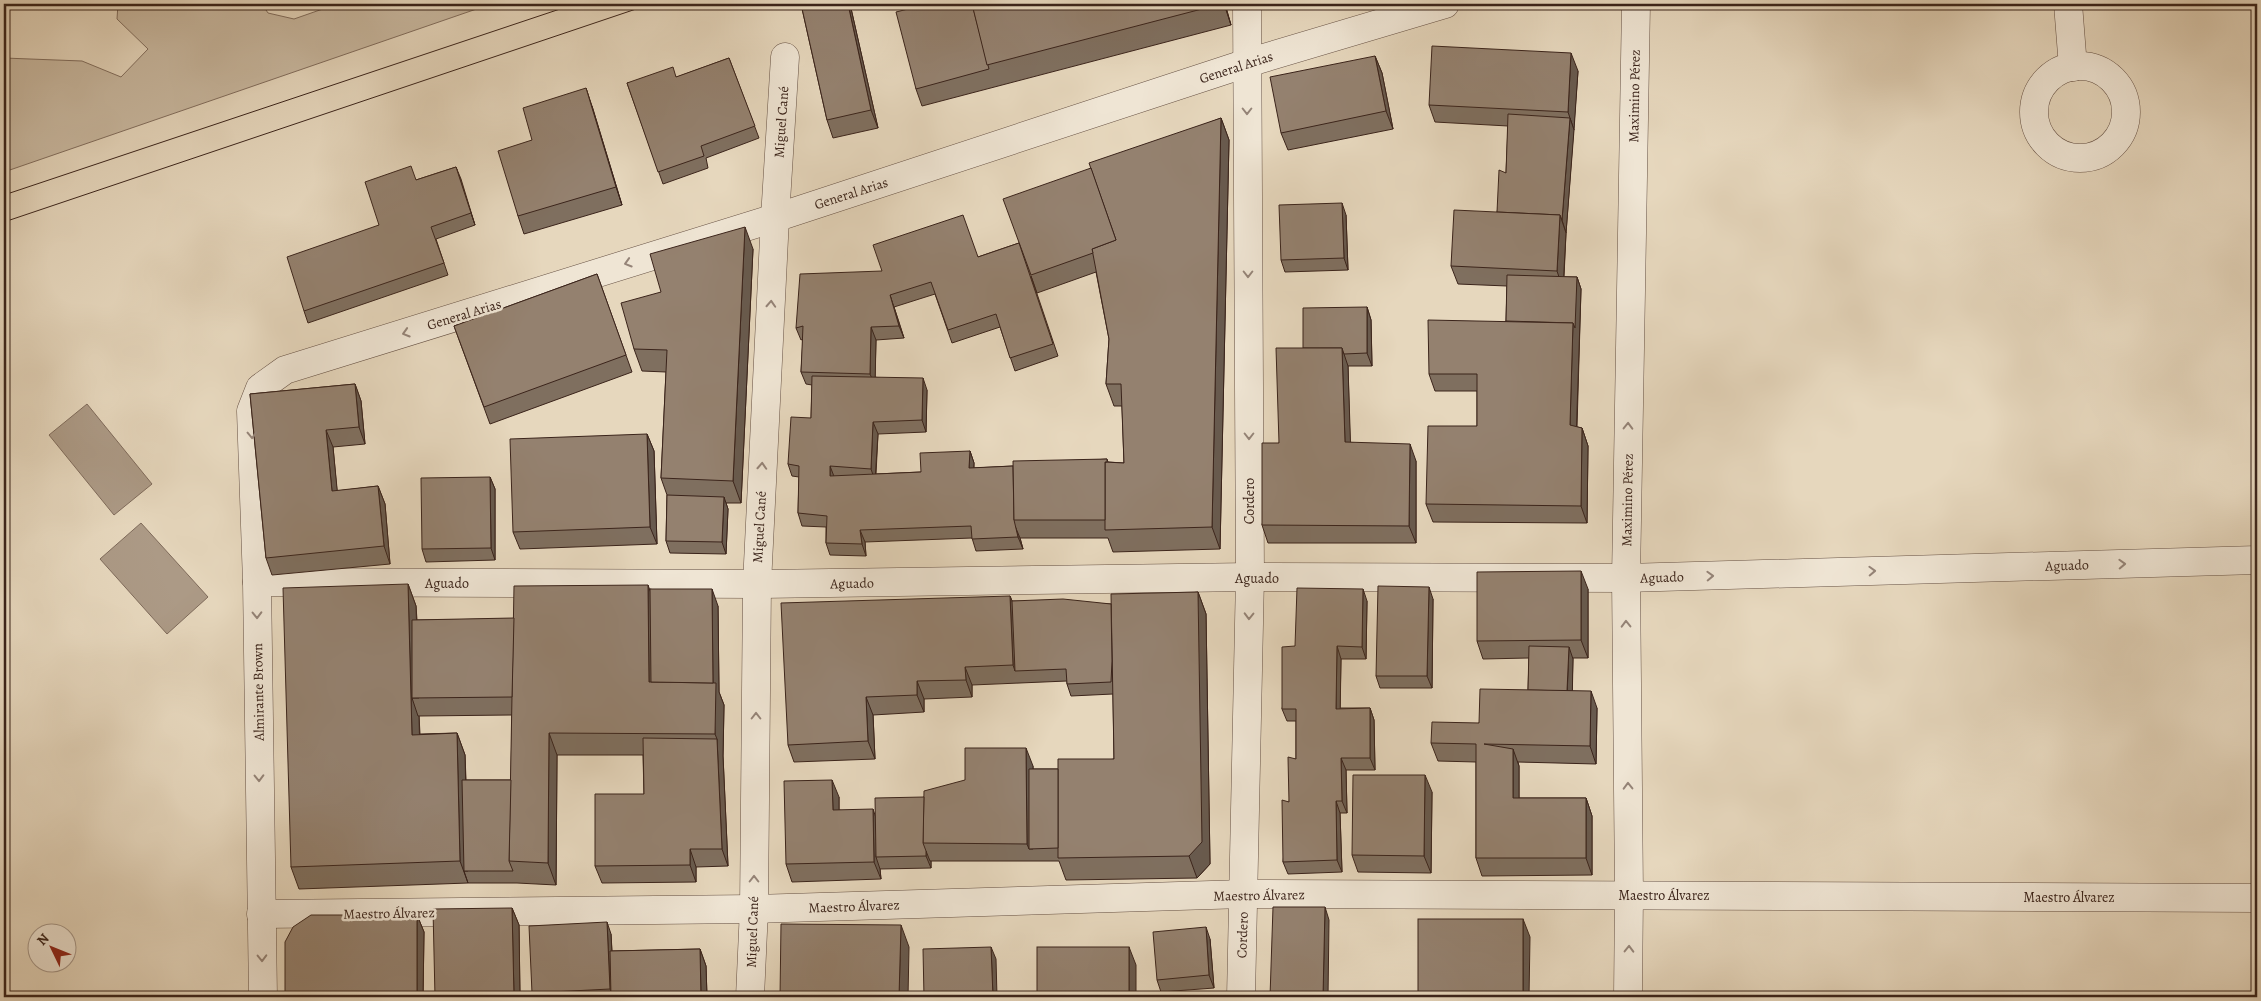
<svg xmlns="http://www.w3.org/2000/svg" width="2261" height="1001" font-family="Alegreya,serif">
<rect width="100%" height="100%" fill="#e6d7bd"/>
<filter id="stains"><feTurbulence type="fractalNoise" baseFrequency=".004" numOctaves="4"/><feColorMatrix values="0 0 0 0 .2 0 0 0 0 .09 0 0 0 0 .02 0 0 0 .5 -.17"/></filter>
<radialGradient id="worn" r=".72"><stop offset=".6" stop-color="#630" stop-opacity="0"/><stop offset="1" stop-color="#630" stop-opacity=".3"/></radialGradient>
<polygon fill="#c9b9a1" stroke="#826e5e" points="118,4 262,4 268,13 294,19 337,4 491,4 4,172 4,58 82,61 121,77 148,49 117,19"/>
<g fill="#ac9a86" stroke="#7f6b5b">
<polygon points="87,404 152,484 114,515 49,435"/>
<polygon points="141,523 208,597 167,634 100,559"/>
</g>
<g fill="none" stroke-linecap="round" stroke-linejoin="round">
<defs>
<g id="minor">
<polyline points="2068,4 2073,67"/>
<circle cx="2080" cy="112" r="46"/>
<polyline points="257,582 757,584 1250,577 1626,578 2257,560"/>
<polyline points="261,914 754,909 1244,894 2257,898"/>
<polyline points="263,997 257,582 251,411 260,388 285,370 775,218 1247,63 1445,4"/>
<polyline points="750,997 754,909 757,584 775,218 785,57"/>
<polyline points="1241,997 1250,577 1247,4"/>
<polyline points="1628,997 1629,894 1626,578 1636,4"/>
</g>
</defs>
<use href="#minor" stroke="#665144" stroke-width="29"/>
<use href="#minor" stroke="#efe5d4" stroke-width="28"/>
<g stroke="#3b241b" stroke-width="1">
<polyline points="4,195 575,4"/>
<polyline points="4,222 651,4"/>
</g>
</g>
<g fill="#7f6f5f" stroke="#3b241b" fill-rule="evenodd">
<polygon points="801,4 850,4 878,128 833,138 827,120"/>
<polygon points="928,4 1225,4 1231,25 922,106 916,89"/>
<polygon points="1375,56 1382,73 1393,129 1288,150 1281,133"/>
<polygon points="729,58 759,138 706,158 708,168 663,184 627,83 677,77"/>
<polygon points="1578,71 1566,233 1564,277 1577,277 1581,289 1577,427 1582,428 1588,446 1587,523 1433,522 1426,504 1477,426 1477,391 1435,391 1429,374 1506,321 1507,286 1458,284 1451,266 1497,212 1506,173 1508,126 1435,122 1429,105"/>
<polygon points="592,106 622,205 524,234 518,216 532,140"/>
<path d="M1221,118L1229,140L1220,549L1113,552L1108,538H1020L1023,549L976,551L972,538L865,542L866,556L830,555L826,543V527L802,526L798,513L799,477L792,476L788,464L811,418L812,385L806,384L801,372L803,339L801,340L796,328L882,271L978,257L1019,243L1091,168ZM1096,272L1109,339L1106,384L1114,406H1122L1124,463L1108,462L1107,459L1013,466L974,468V463L970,451L921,472L876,474L878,434L926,432L927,390L875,377L876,340L904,338L894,307L935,294L952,343L1000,327L1015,371L1058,356L1031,276L1037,293Z"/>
<polygon points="456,167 475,225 436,239 448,275 308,323 304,311 379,225 416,180"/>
<polygon points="1346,215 1348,270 1285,272 1281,260"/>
<polygon points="753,249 741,503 726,503 728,509 726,554 670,553 666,541 667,495 661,478 666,372 642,371 634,349 661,292"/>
<polygon points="597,274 632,372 490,424 454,326"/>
<polygon points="1367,307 1371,320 1372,366 1348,366 1350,442 1416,461 1416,543 1268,543 1262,525 1279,443 1303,348"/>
<polygon points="355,384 361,401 365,444 333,447 337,491 378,486 385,504 390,564 272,575 266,558 250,394"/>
<polygon points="647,434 654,451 657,544 520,549 513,532"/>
<polygon points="490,477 495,489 495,560 426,562 422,549"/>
<path d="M408,584L416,606L417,620L514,619L650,589L718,606L719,692L724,705L723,756L728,866L696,867V882L602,883L595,866L644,794L643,755H557L556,885L517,883H468L299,889L291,867ZM512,715L511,780H466L465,755L457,733L420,734L419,716Z"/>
<polygon points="1588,589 1588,658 1573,658 1572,691 1597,708 1596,764 1518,762 1519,766 1519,798 1586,798 1592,816 1592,875 1482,876 1476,858 1476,762 1438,761 1431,743 1479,723 1528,690 1529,658 1483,659 1477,641"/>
<polygon points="1198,592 1206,614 1210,864 1197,878 1066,880 1059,861 931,861 931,868 880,869 881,879 792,882 786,864 839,797 839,810 876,817 924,797 1033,766 1033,769 1058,769 1114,759 1113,694 1071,696 1067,684 1067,681 972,685 972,697 924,699 924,712 873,715 875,759 794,762 788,745 1010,596 1012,601 1111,604"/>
<polygon points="1433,599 1432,688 1380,688 1376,676"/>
<polygon points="1367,601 1366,659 1341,659 1340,708 1370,708 1374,720 1375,770 1346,770 1347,813 1340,813 1342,872 1288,874 1283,862 1289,802 1296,759 1296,721 1287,721 1282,709 1295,646"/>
<polygon points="1432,792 1431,873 1358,872 1352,855"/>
<polygon points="512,908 519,925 520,997 435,997"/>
<polygon points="417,915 424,932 423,997 285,997"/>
<polygon points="611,934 612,951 700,949 706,966 707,997 534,997 532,993"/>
<polygon points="1210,939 1214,988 1161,992 1157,980"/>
</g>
<g fill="#685a4e" stroke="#3b241b">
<polygon points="848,4 850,4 878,128 871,110"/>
<polygon points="1224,4 1225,4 1231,25"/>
<polygon points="1571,53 1578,71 1574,130 1568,112"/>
<polygon points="1375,56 1382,73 1393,129 1386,111"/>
<polygon points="586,88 592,106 622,205 616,187"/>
<polygon points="1221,118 1229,140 1220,549 1212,527"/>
<polygon points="1570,118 1574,130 1566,233 1562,220"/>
<polygon points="456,167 461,179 475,225 471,213"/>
<polygon points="1342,203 1346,215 1348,270 1344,258"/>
<polygon points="1560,215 1566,233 1563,289 1557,271"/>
<polygon points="745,227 753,249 741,503 733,481"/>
<polygon points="1577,277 1581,289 1576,442 1570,425 1573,323"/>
<polygon points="890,295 894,307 904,338 899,326"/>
<polygon points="1367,307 1371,320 1372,366 1367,353"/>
<polygon points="871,327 876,340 875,386 870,374"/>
<polygon points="1342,348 1348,366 1351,459 1345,442"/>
<polygon points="923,378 927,390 926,432 922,420"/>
<polygon points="355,384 361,401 365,444 359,427"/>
<polygon points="873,422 878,434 875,481 871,469"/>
<polygon points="1582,428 1588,446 1587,523 1581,506"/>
<polygon points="326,430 333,447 339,509 332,491"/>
<polygon points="647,434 654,451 657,544 650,527"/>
<polygon points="1410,444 1416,461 1416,543 1409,526"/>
<polygon points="970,451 974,463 973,480 969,468"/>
<polygon points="830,466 835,479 830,476"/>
<polygon points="490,477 495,489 495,560 491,548"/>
<polygon points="378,486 385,504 390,564 384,546"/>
<polygon points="724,497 728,509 726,554 722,542"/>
<polygon points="1015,526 1020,538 1023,549 1018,537"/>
<polygon points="860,530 865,542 866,556 862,544"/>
<polygon points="1581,571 1588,589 1588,658 1581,640"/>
<polygon points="408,584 416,606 419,698 412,698 418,716 419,716 420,757 412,735"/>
<polygon points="648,585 656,607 657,687 649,682"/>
<polygon points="1429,587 1433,599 1432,688 1427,676"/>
<polygon points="712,589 718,606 719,692 724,705 723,756 728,866 722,849 717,739 715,734 713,686"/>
<polygon points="1363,589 1367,601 1366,659 1362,647"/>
<polygon points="1198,592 1206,614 1210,864 1197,878 1189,856"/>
<polygon points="1010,596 1017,613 1015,671 1013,665"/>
<polygon points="1337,646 1341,659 1340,721 1336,709"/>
<polygon points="1569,647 1573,659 1572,709 1567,697"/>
<polygon points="965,667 972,685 972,697 966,680"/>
<polygon points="917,681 924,699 924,712 917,695"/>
<polygon points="1591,691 1597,708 1596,764 1590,746"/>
<polygon points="866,697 873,715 875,759 868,741"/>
<polygon points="1370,708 1374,720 1375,770 1370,758"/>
<polygon points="457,733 465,755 468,871 464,871 468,883 460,861"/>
<polygon points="549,733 557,755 556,885 548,863"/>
<polygon points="1026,748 1033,766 1033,849 1029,849 1027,844"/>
<polygon points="1513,749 1519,766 1519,816 1513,798"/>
<polygon points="1341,758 1346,770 1347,813 1342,801"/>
<polygon points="1425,775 1432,792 1431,873 1424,856"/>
<polygon points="832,780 839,797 839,828 833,810"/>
<polygon points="1586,798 1592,816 1592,875 1586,858"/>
<polygon points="1336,801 1340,813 1342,872 1337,860"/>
<polygon points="873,809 879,827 876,857 880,869 881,879 874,862"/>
<polygon points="690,849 696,867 696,882 690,865"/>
<polygon points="926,851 930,861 931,861 931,868 926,856"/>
<polygon points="1325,907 1329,920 1328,997 1323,997"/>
<polygon points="512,908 519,925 520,997 514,997 514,996"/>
<polygon points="417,915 424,932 423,997 419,997 417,993"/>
<polygon points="1523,919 1530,937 1529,997 1523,997"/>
<polygon points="607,922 611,934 614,997 613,997 610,989"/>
<polygon points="901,925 909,947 908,997 899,997"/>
<polygon points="1206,927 1210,939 1214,988 1209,975"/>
<polygon points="991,947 996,959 997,997 993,997"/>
<polygon points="1129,947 1136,965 1136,997 1129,997"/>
<polygon points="700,949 706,966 707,997 701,997"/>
</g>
<g fill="#94816f" stroke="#3b241b">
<polygon points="801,4 848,4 871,110 827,120"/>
<polygon points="928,4 972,4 989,69 916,89 896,12"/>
<polygon points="972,4 1221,4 987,65"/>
<polygon points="1432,46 1571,53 1568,112 1429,105"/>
<polygon points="1375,56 1386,111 1281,133 1270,77"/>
<polygon points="729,58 755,126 701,146 704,156 658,172 627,83 673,67 676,77"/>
<polygon points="586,88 616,187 518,216 498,151 532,140 523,108"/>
<polygon points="1508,114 1570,118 1562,220 1560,215 1497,212 1499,170 1506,173"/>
<polygon points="1221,118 1212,527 1105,530 1105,462 1124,463 1121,384 1106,384 1109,339 1092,249 1116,240 1089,163"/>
<polygon points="411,166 416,180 456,167 471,213 431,227 444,263 304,311 287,257 379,225 365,182"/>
<polygon points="1091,168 1116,240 1092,249 1093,253 1031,275 1003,199"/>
<polygon points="1342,203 1344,258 1281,260 1279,205"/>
<polygon points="1454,210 1560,215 1557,271 1451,266"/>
<polygon points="963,215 978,257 1019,243 1053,344 1010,358 996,314 948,330 931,282 890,295 899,326 871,327 870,374 801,372 803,326 796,328 800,274 882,271 873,245"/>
<polygon points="745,227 733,481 661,478 667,350 634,349 621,303 661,292 650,254"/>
<polygon points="597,274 626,355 484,407 454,326"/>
<polygon points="1507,275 1577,277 1575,328 1573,323 1506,321"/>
<polygon points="1367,307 1367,353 1344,354 1342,348 1303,348 1303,308"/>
<polygon points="1428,320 1573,323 1570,425 1582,428 1581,506 1426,504 1428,426 1477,426 1477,374 1429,374"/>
<polygon points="1276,348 1342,348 1345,442 1410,444 1409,526 1262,525 1262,443 1279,443"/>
<polygon points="812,376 923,378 922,420 873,422 871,469 830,466 830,476 921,472 920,453 970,451 969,468 1013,466 1014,520 1018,537 972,539 971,526 860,530 862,544 826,543 827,516 798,513 799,466 788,464 791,417 811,418"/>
<polygon points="355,384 359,427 326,430 332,491 378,486 384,546 266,558 250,394"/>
<polygon points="647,434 650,527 513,532 510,439"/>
<polygon points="1107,459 1107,462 1105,462 1105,520 1014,520 1013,461"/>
<polygon points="490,477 491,548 422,549 421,478"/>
<polygon points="667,495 724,497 722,542 666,541"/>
<polygon points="1581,571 1581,640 1477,641 1477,572"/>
<polygon points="408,584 412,735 457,733 460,861 291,867 283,588"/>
<polygon points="648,585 649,682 716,683 715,734 549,733 548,863 509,861 514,586"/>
<polygon points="1378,586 1429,587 1427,676 1376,676"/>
<polygon points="1297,588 1363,589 1362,647 1337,646 1336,709 1370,708 1370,758 1341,758 1342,801 1336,801 1337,860 1283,862 1282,800 1289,802 1288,757 1296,759 1296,709 1282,709 1282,647 1295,646"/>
<polygon points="650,589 712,589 713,683 651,682"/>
<polygon points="1198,592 1202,842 1189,856 1058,858 1058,759 1114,759 1111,594"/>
<polygon points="1010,596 1013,665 965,667 966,680 917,681 917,695 866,697 868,741 788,745 781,603"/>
<polygon points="1063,599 1111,604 1112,661 1111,682 1067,684 1066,669 1015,671 1012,601"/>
<polygon points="514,618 512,697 412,698 412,620"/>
<polygon points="1529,646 1569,647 1567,691 1528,690"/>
<polygon points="1480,689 1591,691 1590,746 1484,744 1513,749 1513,798 1586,798 1586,858 1476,858 1476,744 1431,743 1432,722 1479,723"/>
<polygon points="643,738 717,739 722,849 690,849 690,865 595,866 595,794 644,794"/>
<polygon points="965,748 1026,748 1027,844 923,843 924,791 965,780"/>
<polygon points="1029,769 1058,769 1058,848 1029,849"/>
<polygon points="1353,775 1425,775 1424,856 1352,855"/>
<polygon points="462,780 511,780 509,861 513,871 464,871"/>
<polygon points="832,780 833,810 873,809 874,862 786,864 784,781"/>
<polygon points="924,797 923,843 926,851 926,856 876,857 875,798"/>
<polygon points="1273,907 1325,907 1323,997 1270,997"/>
<polygon points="512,908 514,996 435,997 433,909"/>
<polygon points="311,915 417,915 417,993 381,992 381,997 285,997 285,942 293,927"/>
<rect x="1418" y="919" width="105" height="78"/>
<polygon points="607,922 610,989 532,993 529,926"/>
<polygon points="781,924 901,925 899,997 780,997"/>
<polygon points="1206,927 1209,975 1157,980 1153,932"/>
<polygon points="991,947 993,997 924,997 923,949"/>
<rect x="1037" y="947" width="92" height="50"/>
<polygon points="700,949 701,997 611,997 610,951"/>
</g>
<defs><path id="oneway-chevron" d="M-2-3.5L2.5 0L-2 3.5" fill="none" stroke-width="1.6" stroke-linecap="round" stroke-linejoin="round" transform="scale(1.25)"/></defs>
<g stroke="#958478">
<use href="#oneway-chevron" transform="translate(1247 111) rotate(90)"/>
<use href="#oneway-chevron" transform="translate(628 263) rotate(163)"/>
<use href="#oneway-chevron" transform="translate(1248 274) rotate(90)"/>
<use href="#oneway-chevron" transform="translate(771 304) rotate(-87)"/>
<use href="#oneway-chevron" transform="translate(406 333) rotate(163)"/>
<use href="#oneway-chevron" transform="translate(1628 426) rotate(-89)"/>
<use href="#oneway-chevron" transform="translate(252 435) rotate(88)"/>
<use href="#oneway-chevron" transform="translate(1249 436) rotate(90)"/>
<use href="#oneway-chevron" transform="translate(762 466) rotate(-87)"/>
<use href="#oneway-chevron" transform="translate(2122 564) rotate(-2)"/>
<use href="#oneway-chevron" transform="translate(1872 571) rotate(-2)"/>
<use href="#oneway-chevron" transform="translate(1710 576) rotate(-2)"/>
<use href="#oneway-chevron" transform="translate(257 615) rotate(89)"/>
<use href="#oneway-chevron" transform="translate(1249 616) rotate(91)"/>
<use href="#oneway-chevron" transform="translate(1626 624) rotate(-91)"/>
<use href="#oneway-chevron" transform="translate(756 716) rotate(-90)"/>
<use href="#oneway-chevron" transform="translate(259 778) rotate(89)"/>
<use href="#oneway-chevron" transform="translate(1628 786) rotate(-91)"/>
<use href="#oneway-chevron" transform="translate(754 879) rotate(-90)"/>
<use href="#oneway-chevron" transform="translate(1629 949) rotate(-89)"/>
<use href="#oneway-chevron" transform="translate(262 958) rotate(89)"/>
</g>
<g text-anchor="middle" stroke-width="5" stroke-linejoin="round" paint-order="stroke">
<g font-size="14" fill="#3b241b" stroke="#efe5d4">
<text transform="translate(1236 67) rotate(-18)" y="5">General Arias</text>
<text transform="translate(1634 96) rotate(-89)" y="5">Maximino Pérez</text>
<text transform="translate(781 122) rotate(-86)" y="5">Miguel Cané</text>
<text transform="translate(851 193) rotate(-18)" y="5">General Arias</text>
<text transform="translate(464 314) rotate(-17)" y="5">General Arias</text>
<text transform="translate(1627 500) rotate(-89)" y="5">Maximino Pérez</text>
<text transform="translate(1249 501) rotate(-90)" y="5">Cordero</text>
<text transform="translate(759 527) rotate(-87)" y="5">Miguel Cané</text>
<text transform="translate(2067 565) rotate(-2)" y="5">Aguado</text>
<text transform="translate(1662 577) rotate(-2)" y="5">Aguado</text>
<text x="1257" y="583">Aguado</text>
<text x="447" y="588">Aguado</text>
<text transform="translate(852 583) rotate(-1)" y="5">Aguado</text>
<text transform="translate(258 692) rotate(-91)" y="5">Almirante Brown</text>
<text transform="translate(1259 895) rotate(-1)" y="5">Maestro Álvarez</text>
<text x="1664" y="900">Maestro Álvarez</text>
<text x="2069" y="902">Maestro Álvarez</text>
<text transform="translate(854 906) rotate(-2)" y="5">Maestro Álvarez</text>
<text transform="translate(389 913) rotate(-1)" y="5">Maestro Álvarez</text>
<text transform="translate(752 932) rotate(-88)" y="5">Miguel Cané</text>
<text transform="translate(1242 935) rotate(-88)" y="5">Cordero</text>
</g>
</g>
<rect width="2261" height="1001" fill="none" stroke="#e6d7bd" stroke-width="20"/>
<rect x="5" y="5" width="2251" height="991" fill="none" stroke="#3b241b" stroke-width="2.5"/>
<rect x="10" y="10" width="2241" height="981" fill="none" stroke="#3b241b"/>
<g transform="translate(52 948) rotate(313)"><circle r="24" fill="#efe5d4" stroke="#a7988a"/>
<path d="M0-4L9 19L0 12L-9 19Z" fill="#8f2418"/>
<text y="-8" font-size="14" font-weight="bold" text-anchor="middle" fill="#3b241b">N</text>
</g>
<rect width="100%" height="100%" filter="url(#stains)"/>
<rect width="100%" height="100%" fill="url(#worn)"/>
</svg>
